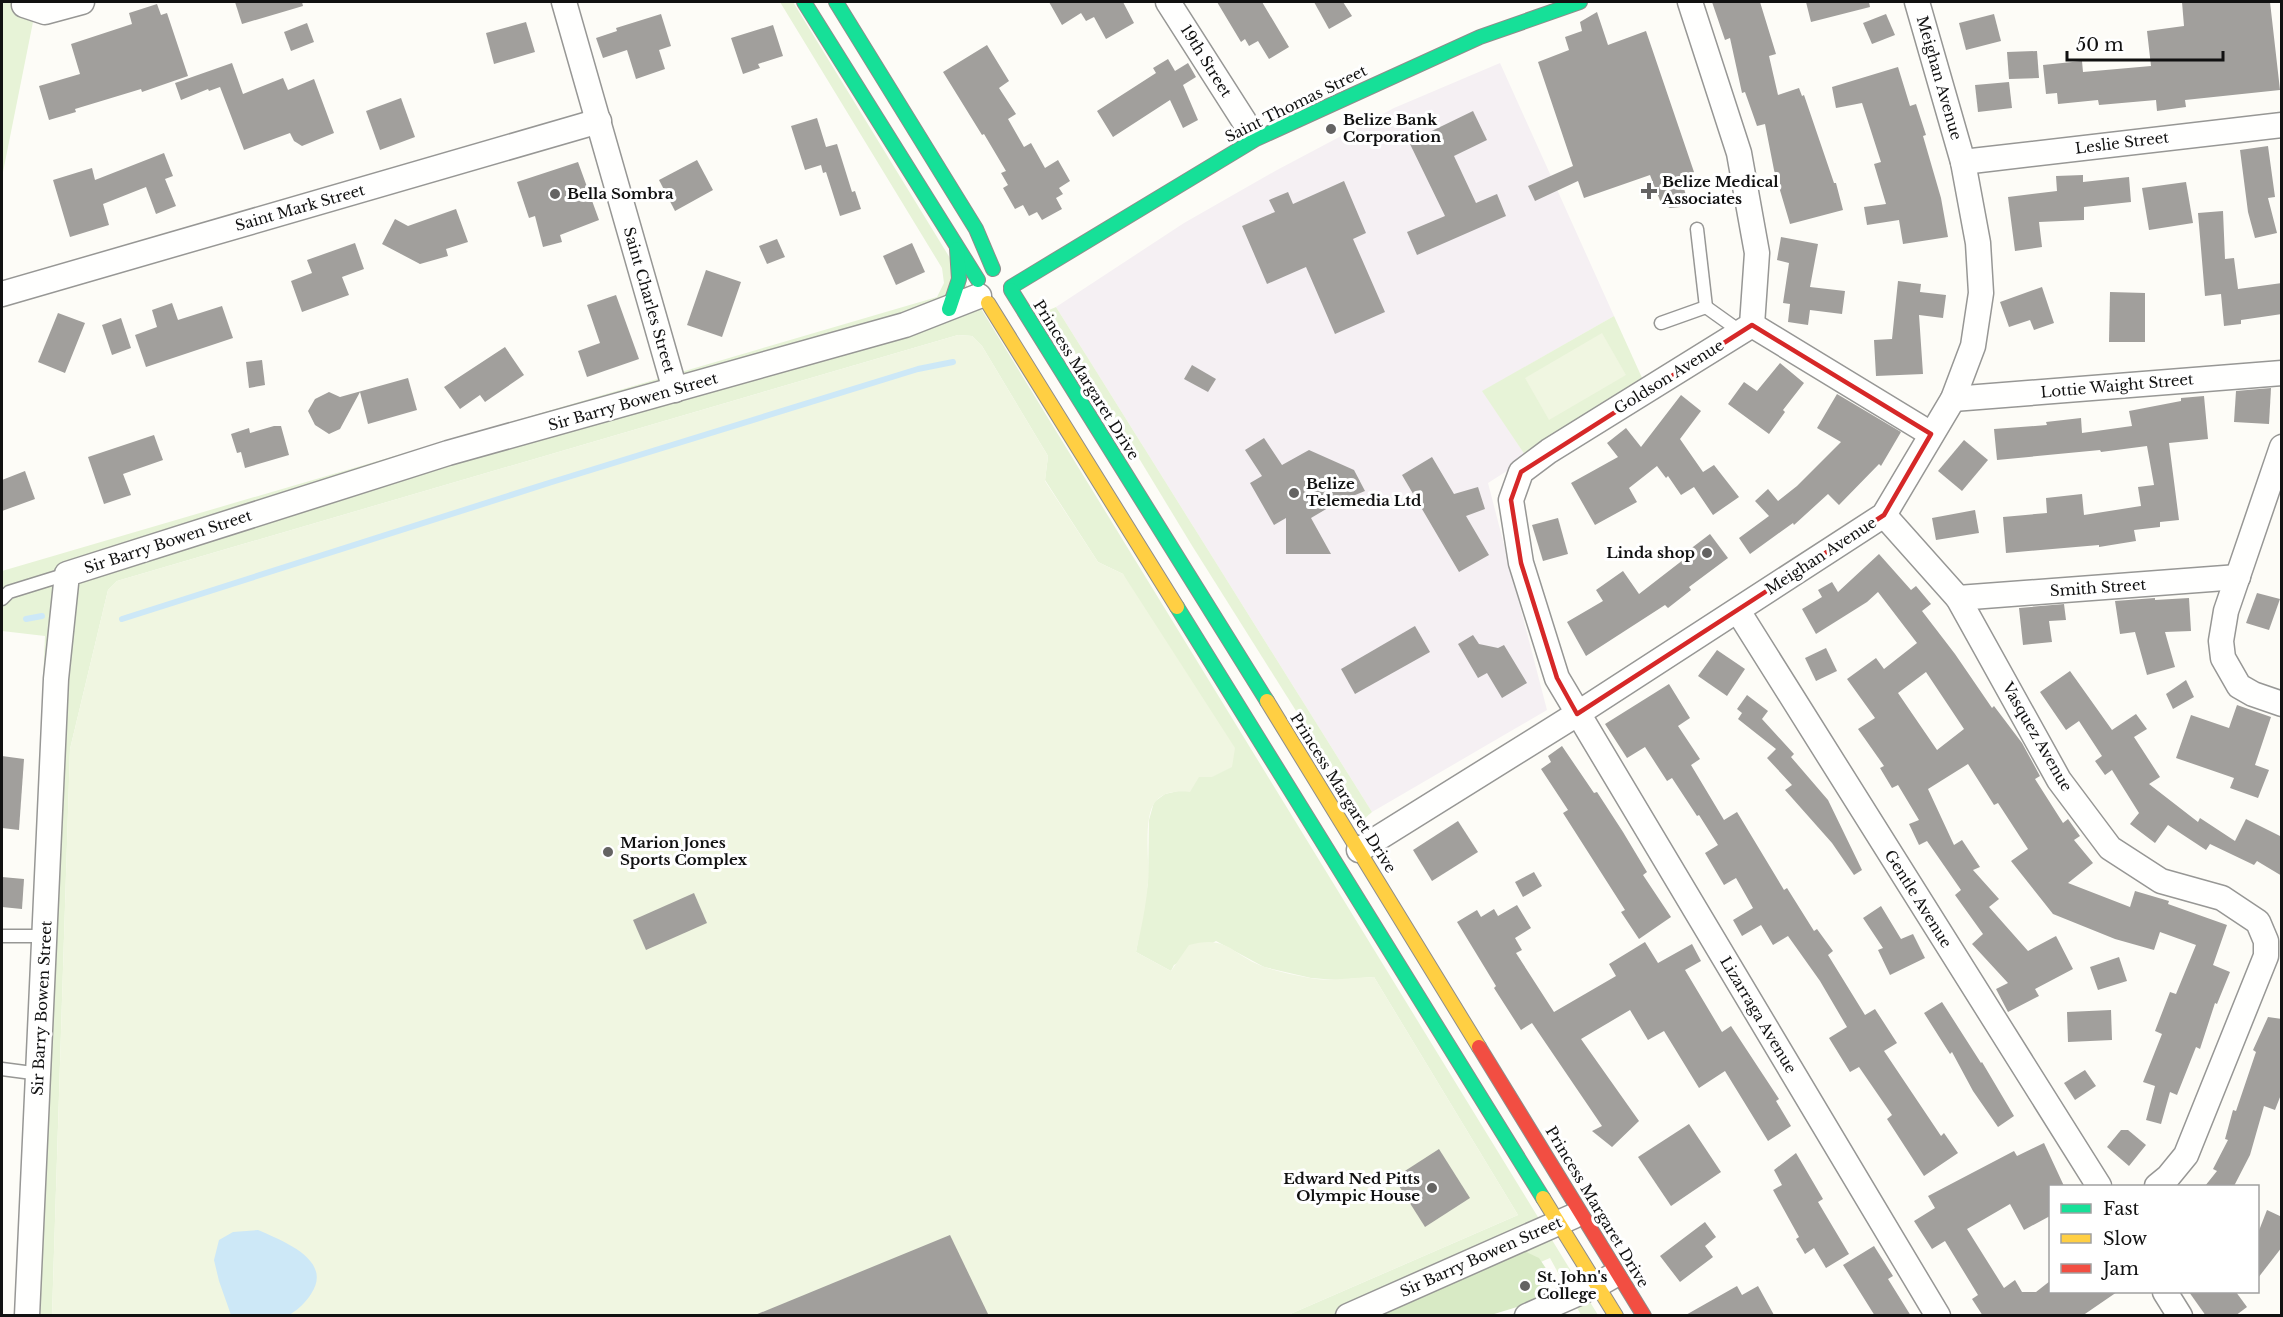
<svg xmlns="http://www.w3.org/2000/svg" width="2283" height="1317" font-family="'Libre Baskerville',serif">
<rect width="100%" height="100%" fill="#fdfcf7"/>
<polygon fill="#f5f0f3" points="1500,63 1614,316 1483,391 1527,458 1488,483 1547,710 1372,812 1056,307 1184,223 1277,170 1394,108"/>
<g fill="#e7f3d7">
<polygon points="2,2 37,2 2,177"/>
<polygon points="780,2 793,2 1598,1315 1581,1315 1550,1258 1418,1315 1288,1315 1518,1215 1374,977 1336,980 1311,978 1264,967 1216,941 1174,965 1171,971 1136,952 1148,883 1149,820 1154,802 1165,794 1178,791 1199,776 1212,777 1123,574 1098,562 1045,480 1048,456 982,346 972,336 958,335 117,581 108,590 70,749 52,1315 17,1315 45,636 2,631 2,571 937,297 944,283 942,268"/>
<polygon points="1056,307 1372,812 1364,819 1191,544 1049,310"/>
<polygon points="1614,316 1648,391 1527,458 1482,391"/>
</g>
<polygon fill="#d8eac5" points="1524,1251 1539,1258 1547,1270 1546,1283 1539,1297 1527,1304 1491,1315 1378,1316"/>
<g fill="#f0f6e1">
<polygon points="1602,333 1626,375 1549,420 1525,378"/>
<path d="M958,335L972,336L982,346L1048,456L1045,481L1098,562L1123,574L1235,748L1232,767L1212,777H1199L1190,792C1178,791 1165,791 1156,801C1142,816 1150,863 1148,883C1146,906 1141,930 1136,952L1171,971L1189,945C1229,934 1232,956 1265,967C1279,972 1295,975 1310,978C1331,982 1353,977 1374,977L1518,1215L1288,1315L52,1316L70,749L108,590L117,581Z"/>
</g>
<path fill="#cde8f7" d="M258,1230C283,1241 334,1260 311,1294C307,1301 296,1312 287,1316C281,1317 241,1316 231,1315L219,1281L214,1260L219,1240L233,1232Z"/>
<g fill="none" stroke-linecap="round" stroke-linejoin="round">
<g stroke="#cde8f7" stroke-width="6">
<polyline points="26,619 42,616"/>
<polyline points="122,619 552,482 918,369 953,362"/>
</g>
</g>
<g fill="#a19f9c" fill-rule="evenodd">
<polygon points="235,2 302,2 303,6 242,24"/>
<polygon points="1049,2 1123,2 1134,23 1106,39 1094,17 1086,21 1081,13 1062,25"/>
<polygon points="1217,2 1262,2 1289,47 1269,59 1258,41 1249,46 1245,39 1241,42"/>
<polygon points="1314,2 1343,2 1352,16 1329,29"/>
<polygon points="1712,2 1760,2 1776,54 1769,56 1778,95 1799,88 1802,96 1804,95 1834,183 1836,183 1843,210 1790,224 1774,170 1765,124 1757,126 1745,92 1742,93 1730,38 1725,40"/>
<polygon points="1806,2 1869,2 1870,7 1811,22"/>
<polygon points="2182,2 2270,2 2280,90 2185,100 2186,107 2157,111 2156,100 2099,105 2098,100 2058,104 2057,93 2046,94 2043,65 2082,61 2083,72 2151,66 2147,31 2184,26"/>
<polygon points="157,4 161,15 167,13 188,76 142,92 141,89 75,109 76,112 49,120 39,86 80,74 71,44 132,24 129,13"/>
<polygon points="1597,12 1608,45 1646,31 1694,172 1681,176 1686,196 1681,207 1670,208 1661,203 1650,175 1584,198 1578,181 1535,201 1528,186 1573,166 1538,62 1569,50 1565,37 1582,31 1580,22"/>
<polygon points="661,14 671,46 659,50 665,69 636,79 627,50 603,58 596,38 617,31 616,28"/>
<polygon points="1886,14 1895,35 1872,44 1863,23"/>
<polygon points="1994,14 2001,41 1966,50 1959,23"/>
<polygon points="526,22 535,52 494,64 486,33"/>
<polygon points="307,23 314,42 291,51 284,32"/>
<polygon points="773,25 783,56 758,64 760,68 743,74 731,38"/>
<polygon points="987,45 1009,81 999,88 1016,114 1008,119 1024,147 1031,143 1045,168 1058,160 1070,181 1059,188 1063,194 1056,198 1062,209 1042,220 1037,212 1029,216 1023,205 1015,209 1003,188 1008,185 1001,173 1006,171 984,134 982,135 943,72"/>
<polygon points="2037,51 2039,78 2009,79 2007,52"/>
<polygon points="1168,59 1175,71 1188,63 1196,77 1183,85 1198,120 1183,128 1170,100 1113,137 1097,111 1156,73 1153,68"/>
<polygon points="232,63 243,94 283,78 288,90 314,79 334,133 302,146 294,141 290,133 244,150 220,87 209,91 208,89 181,100 175,83"/>
<polygon points="1898,67 1910,106 1916,104 1926,135 1923,136 1941,198 1948,237 1903,244 1899,220 1867,225 1864,207 1886,204 1874,164 1881,162 1862,103 1836,108 1832,87"/>
<polygon points="2009,82 2012,108 1978,112 1975,85"/>
<polygon points="401,98 415,137 380,150 366,111"/>
<polygon points="1473,111 1487,140 1454,156 1476,203 1497,194 1506,216 1417,255 1407,232 1445,216 1409,142"/>
<polygon points="817,118 826,147 837,144 852,192 855,191 861,209 840,216 826,172 823,173 821,165 805,170 791,126"/>
<polygon points="2268,146 2275,197 2268,198 2277,233 2255,238 2248,212 2240,150"/>
<polygon points="164,153 173,176 165,179 176,206 156,214 146,187 103,204 109,225 70,237 53,180 92,168 95,180"/>
<polygon points="697,160 713,190 675,211 659,180"/>
<polygon points="578,162 599,220 560,235 562,242 543,247 535,216 529,218 517,182"/>
<polygon points="2083,175 2083,182 2129,177 2131,202 2084,207 2084,220 2039,222 2042,247 2015,251 2008,197 2057,191 2056,176"/>
<polygon points="1344,181 1366,233 1353,239 1385,312 1335,334 1306,267 1267,284 1242,226 1275,212 1269,200 1288,192 1293,204"/>
<polygon points="2186,182 2193,223 2149,230 2142,188"/>
<polygon points="456,209 468,242 446,249 448,256 420,264 382,244 395,219 408,226"/>
<polygon points="2223,211 2225,259 2234,258 2238,289 2282,283 2282,314 2241,320 2241,324 2224,326 2221,294 2205,296 2198,213"/>
<polygon points="1781,237 1818,244 1810,287 1845,291 1842,314 1810,310 1808,325 1788,322 1790,304 1783,303 1789,263 1777,260"/>
<polygon points="777,239 785,257 767,264 759,246"/>
<polygon points="355,243 364,269 342,277 349,295 302,312 291,281 312,273 307,260"/>
<polygon points="912,243 925,272 896,285 883,256"/>
<polygon points="706,270 741,282 722,337 687,325"/>
<polygon points="1898,281 1921,284 1920,292 1946,295 1943,318 1919,315 1923,374 1876,376 1874,340 1892,339"/>
<polygon points="2042,287 2054,323 2034,330 2030,320 2009,327 2000,302"/>
<polygon points="2110,292 2145,293 2145,342 2109,342"/>
<polygon points="616,295 639,359 587,377 578,351 600,343 587,305"/>
<polygon points="172,303 178,320 222,306 233,338 146,367 135,335 157,327 152,310"/>
<polygon points="58,313 85,323 65,373 38,362"/>
<polygon points="121,318 131,348 112,355 102,325"/>
<polygon points="505,347 524,375 485,402 480,395 460,409 444,387"/>
<polygon points="262,360 265,385 249,388 246,362"/>
<polygon points="1780,363 1804,383 1783,410 1785,412 1769,434 1728,404 1744,382 1757,391"/>
<polygon points="1192,365 1216,379 1208,392 1184,379"/>
<polygon points="408,378 417,410 368,424 360,392 340,429 329,434 315,425 308,411 315,399 329,392 340,397"/>
<polygon points="2271,388 2269,424 2234,422 2236,391"/>
<polygon points="1837,394 1901,432 1881,466 1879,464 1839,505 1828,494 1794,525 1793,523 1750,554 1739,538 1769,516 1755,501 1768,489 1778,501 1797,486 1841,442 1817,428"/>
<polygon points="1681,395 1701,411 1680,439 1703,472 1714,465 1739,497 1713,515 1694,487 1681,495 1668,476 1666,478 1657,466 1629,488 1637,502 1595,525 1571,483 1618,457 1607,443 1626,428 1641,447"/>
<polygon points="2204,396 2208,439 2169,443 2179,520 2160,522 2160,527 2134,530 2136,541 2099,547 2099,545 2006,553 2003,517 2047,513 2046,498 2082,494 2084,515 2141,506 2138,487 2154,485 2147,446 2101,452 2100,450 1997,460 1994,429 2047,425 2046,422 2081,418 2082,433 2132,426 2129,411 2181,401 2181,398"/>
<polygon points="274,426 281,426 289,455 245,468 241,452 237,453 231,434 249,428 250,433"/>
<polygon points="154,435 163,460 123,474 131,495 104,504 88,457"/>
<polygon points="1264,438 1282,465 1309,450 1354,470 1365,491 1338,502 1311,518 1331,554 1286,554 1286,518 1274,525 1250,483 1262,476 1245,450"/>
<polygon points="1964,440 1988,460 1962,491 1938,471"/>
<polygon points="1432,457 1454,494 1478,487 1485,509 1466,516 1489,555 1459,572 1402,475"/>
<polygon points="25,471 35,499 2,511 2,480"/>
<polygon points="1975,510 1979,533 1936,540 1932,518"/>
<polygon points="1558,518 1568,554 1543,561 1532,525"/>
<polygon points="1710,534 1728,558 1689,587 1691,590 1668,608 1665,605 1586,656 1567,622 1603,601 1596,590 1623,571 1639,594 1692,553 1689,550"/>
<path d="M1879,554L1911,590L1916,586L1931,604L1922,611L1955,654L1992,708L1994,706L2022,743L2040,776L2035,779L2063,823L2068,819L2080,836L2074,840L2093,863L2068,883L2130,907L2135,891L2169,901L2168,904L2227,925L2213,965L2230,972L2217,1004L2215,1003L2200,1049L2196,1047L2177,1095L2170,1092L2161,1124L2146,1120L2155,1086L2143,1082L2162,1034L2155,1031L2170,992L2176,994L2196,945L2160,932L2154,950L2115,939L2053,914L2011,861L2028,849L1998,803L1994,805L1968,764L1928,789L1954,845L1962,840L1980,867L1973,870L1999,899L1989,907L2028,951L2056,936L2073,969L2035,989L2039,996L2008,1012L1996,989L2008,983L1972,944L1983,934L1955,895L1961,890L1927,841L1919,845L1909,824L1919,820L1898,785L1892,788L1880,768L1884,766L1858,729L1875,718L1847,679L1876,658L1884,669L1917,643L1878,592L1867,602L1816,634L1802,609L1822,597L1818,590L1832,582L1838,592ZM1926,672L1964,729L1937,750L1898,693Z"/>
<polygon points="2257,593 2280,599 2269,630 2246,623"/>
<polygon points="2155,598 2155,600 2189,598 2191,631 2165,632 2175,667 2147,675 2135,632 2120,634 2115,601"/>
<polygon points="2064,604 2066,620 2049,621 2052,642 2023,645 2019,608"/>
<polygon points="1415,626 1430,652 1355,694 1341,669"/>
<polygon points="1473,635 1479,644 1498,648 1504,645 1527,683 1502,698 1487,673 1478,678 1458,644"/>
<polygon points="1826,648 1837,671 1816,681 1805,658"/>
<polygon points="1717,650 1745,669 1727,696 1698,676"/>
<polygon points="2070,671 2112,730 2136,714 2147,729 2134,737 2160,777 2149,784 2198,822 2200,818 2235,841 2246,819 2282,837 2282,876 2257,861 2254,865 2210,844 2206,850 2168,825 2155,843 2130,824 2139,813 2112,770 2105,775 2095,761 2102,756 2079,721 2066,730 2040,692"/>
<polygon points="2186,680 2194,697 2173,709 2166,694"/>
<polygon points="1669,684 1690,718 1678,726 1700,759 1691,765 1724,820 1737,812 1784,890 1787,888 1814,931 1817,929 1833,951 1828,955 1865,1015 1875,1009 1897,1043 1884,1051 1941,1136 1944,1133 1958,1153 1924,1176 1887,1119 1892,1115 1859,1067 1850,1072 1829,1038 1847,1027 1820,981 1788,936 1773,945 1761,925 1742,936 1733,920 1753,908 1736,878 1724,885 1705,853 1718,845 1699,815 1697,816 1672,778 1667,781 1645,747 1627,758 1605,724"/>
<polygon points="1747,695 1768,711 1762,719 1794,754 1791,757 1828,800 1862,870 1854,875 1832,843 1785,790 1792,785 1767,758 1776,749 1738,719 1742,713 1737,709"/>
<polygon points="2237,705 2271,717 2255,765 2269,770 2258,798 2230,788 2234,778 2176,758 2191,715 2229,728"/>
<polygon points="1562,746 1594,793 1597,792 1623,832 1647,872 1643,875 1671,917 1639,939 1621,912 1625,910 1563,813 1568,810 1541,769 1551,762 1548,756"/>
<polygon points="2,756 24,759 19,830 2,828"/>
<polygon points="1458,821 1478,852 1432,881 1413,850"/>
<polygon points="1534,872 1542,886 1523,897 1515,882"/>
<polygon points="2,877 24,879 22,909 2,907"/>
<polygon points="694,893 707,923 646,950 633,920"/>
<polygon points="1517,905 1531,928 1515,938 1522,950 1516,953 1554,1012 1616,976 1609,964 1645,942 1658,963 1692,944 1701,961 1685,970 1722,1032 1731,1026 1779,1099 1776,1101 1791,1126 1768,1141 1725,1071 1699,1088 1664,1031 1648,1040 1630,1010 1581,1039 1639,1121 1612,1147 1592,1131 1602,1126 1532,1023 1521,1030 1494,988 1496,986 1457,922 1477,910 1481,917 1494,909 1498,916"/>
<polygon points="1881,906 1901,939 1913,934 1925,958 1890,975 1878,950 1883,948 1863,918"/>
<polygon points="2119,957 2127,981 2098,990 2090,967"/>
<polygon points="1942,1002 1981,1063 1982,1062 2014,1116 1998,1127 1973,1091 1952,1052 1950,1054 1924,1013"/>
<polygon points="2111,1010 2112,1040 2068,1042 2067,1012"/>
<polygon points="2268,1017 2282,1019 2282,1092 2275,1110 2264,1106 2250,1155 2234,1186 2205,1186 2217,1171 2213,1169 2228,1140 2225,1139 2233,1110 2236,1111 2256,1052 2253,1050"/>
<polygon points="2085,1070 2096,1086 2075,1100 2064,1083"/>
<polygon points="1689,1124 1721,1172 1671,1206 1638,1157"/>
<polygon points="2121,1130 2128,1130 2146,1145 2129,1166 2107,1147"/>
<polygon points="2044,1143 2064,1186 2050,1186 2050,1216 2024,1230 2010,1204 1967,1229 2004,1288 2015,1280 2022,1292 2036,1292 2050,1281 2050,1292 2117,1292 2082,1316 1983,1316 1972,1299 1978,1295 1945,1241 1932,1249 1914,1221 1935,1208 1928,1196 2014,1151 2017,1156"/>
<polygon points="1439,1149 1470,1198 1425,1227 1394,1178"/>
<polygon points="1796,1153 1823,1199 1818,1202 1849,1254 1826,1268 1814,1248 1805,1254 1796,1239 1799,1237 1773,1190 1782,1185 1774,1170"/>
<polygon points="2267,1210 2282,1217 2282,1247 2258,1278 2258,1233"/>
<polygon points="1705,1222 1716,1237 1705,1246 1713,1257 1680,1282 1660,1256"/>
<polygon points="950,1235 989,1316 755,1316 755,1315"/>
<polygon points="1874,1246 1893,1276 1888,1279 1911,1316 1875,1316 1843,1265"/>
<polygon points="1737,1286 1742,1295 1758,1286 1774,1315 1684,1316"/>
<polygon points="2189,1292 2236,1292 2247,1307 2235,1316 2206,1316"/>
</g>
<g fill="none" stroke-linecap="round" stroke-linejoin="round">
<defs>
<g id="lane">
<polyline points="1697,229 1706,307"/>
<polyline points="1661,323 1706,307 1741,332"/>
<polyline points="2,599 9,592 67,574"/>
<polyline points="2,936 46,936"/>
<polyline points="2,1069 40,1074"/>
</g>
<g id="street">
<polyline points="25,2 24,5 45,12 82,2"/>
<polyline points="564,2 675,390"/>
<polyline points="1168,2 1244,121"/>
<polyline points="1690,2 1739,153 1757,253 1752,325 1549,451 1521,472 1511,500 1521,563 1557,678 1938,1316"/>
<polyline points="1963,162 2282,125"/>
<polyline points="2,294 599,121"/>
<polyline points="1752,325 1931,434"/>
<polyline points="1953,399 2282,373"/>
<polyline points="2282,447 2226,611 2221,641 2223,658 2239,686 2253,694 2282,704"/>
<polyline points="1884,515 1958,598 2059,780 2110,848 2161,881 2222,898 2258,922 2266,941 2266,956 2186,1155 2168,1177 2157,1186"/>
<polyline points="1958,598 2238,577"/>
<polyline points="1738,611 2099,1186"/>
<polyline points="1359,850 1577,714 1884,515 1953,399 1973,346 1981,293 1978,243 1963,162 1917,2"/>
<polyline points="2165,1292 2180,1316"/>
<polyline points="27,1316 56,679 67,574 448,453 905,325 979,296"/>
<polyline points="1348,1316 1574,1216"/>
<polyline points="1527,1316 1597,1285 1611,1277"/>
</g>
<g id="fast">
<polyline points="804,2 978,280"/>
<polyline points="836,2 976,229 993,269"/>
<polyline points="1011,287 1256,139 1480,37 1580,2"/>
<polyline points="1011,290 1267,701"/>
<polyline points="949,309 959,279 957,249"/>
<polyline points="1177,607 1543,1198"/>
</g>
<g id="slow">
<polyline points="988,303 1177,607"/>
<polyline points="1267,701 1479,1047"/>
<polyline points="1543,1198 1616,1316"/>
</g>
<polyline id="jam" points="1479,1047 1644,1316"/>
</defs>
<use href="#lane" stroke="#979795" stroke-width="15"/>
<use href="#street" stroke="#979795" stroke-width="27"/>
<use href="#fast" stroke="#8e8d8b" stroke-width="16"/>
<use href="#slow" stroke="#8e8d8b" stroke-width="16"/>
<use href="#jam" stroke="#8e8d8b" stroke-width="16"/>
<use href="#lane" stroke="#fffffe" stroke-width="12"/>
<use href="#street" stroke="#fffffe" stroke-width="24"/>
<use href="#fast" stroke="#16e098" stroke-width="14"/>
<use href="#slow" stroke="#ffcf43" stroke-width="14"/>
<use href="#jam" stroke="#f24e42" stroke-width="14"/>
</g>
<path fill="none" stroke="#d62828" stroke-width="4.5" stroke-linejoin="round" d="M1752,325L1931,434L1884,515L1577,714L1557,678L1521,563L1511,500L1521,472Z"/>
<g fill="#646362" stroke="#fff" stroke-width="2">
<circle cx="1331" cy="129" r="6"/>
<path d="M1646 182h6v6h6v6h-6v6h-6v-6h-6v-6h6z"/>
<circle cx="555" cy="194" r="6"/>
<circle cx="1294" cy="493" r="6"/>
<circle cx="1707" cy="553" r="6"/>
<circle cx="608" cy="852" r="6"/>
<circle cx="1432" cy="1188" r="6"/>
<circle cx="1525" cy="1286" r="6"/>
</g>
<g text-anchor="middle" stroke-width="6" stroke-linejoin="round" paint-order="stroke">
<g font-size="15" fill="#111" stroke="#fff">
<text transform="translate(1206 61) rotate(58)" y="5">19th Street</text>
<text transform="translate(1939 78) rotate(74)" y="5">Meighan Avenue</text>
<text transform="translate(1296 104) rotate(-26)" y="5">Saint Thomas Street</text>
<text transform="translate(2122 143) rotate(-7)" y="5">Leslie Street</text>
<text transform="translate(300 208) rotate(-16)" y="5">Saint Mark Street</text>
<text transform="translate(649 300) rotate(74)" y="5">Saint Charles Street</text>
<text transform="translate(1669 377) rotate(-32)" y="5">Goldson Avenue</text>
<text transform="translate(1086 380) rotate(58)" y="5">Princess Margaret Drive</text>
<text transform="translate(2117 386) rotate(-5)" y="5">Lottie Waight Street</text>
<text transform="translate(633 402) rotate(-16)" y="5">Sir Barry Bowen Street</text>
<text transform="translate(168 542) rotate(-18)" y="5">Sir Barry Bowen Street</text>
<text transform="translate(1821 556) rotate(-33)" y="5">Meighan Avenue</text>
<text transform="translate(2098 588) rotate(-4)" y="5">Smith Street</text>
<text transform="translate(2037 737) rotate(60)" y="5">Vasquez Avenue</text>
<text transform="translate(1343 793) rotate(58)" y="5">Princess Margaret Drive</text>
<text transform="translate(1918 899) rotate(58)" y="5">Gentle Avenue</text>
<text transform="translate(42 1008) rotate(-87)" y="5">Sir Barry Bowen Street</text>
<text transform="translate(1758 1015) rotate(59)" y="5">Lizarraga Avenue</text>
<text transform="translate(1597 1207) rotate(59)" y="5">Princess Margaret Drive</text>
<text transform="translate(1481 1257) rotate(-24)" y="5">Sir Barry Bowen Street</text>
</g>
<g font-size="15" font-weight="bold" fill="#111" stroke="#fff" text-anchor="start">
<text x="1343" y="125">Belize Bank<tspan x="1343" dy="17">Corporation</tspan></text>
<text x="1662" y="187">Belize Medical<tspan x="1662" dy="17">Associates</tspan></text>
<text x="567" y="199">Bella Sombra</text>
<text x="1306" y="489">Belize<tspan x="1306" dy="17">Telemedia Ltd</tspan></text>
<text x="1695" y="558" text-anchor="end">Linda shop</text>
<text x="620" y="848">Marion Jones<tspan x="620" dy="17">Sports Complex</tspan></text>
<text x="1420" y="1184" text-anchor="end">Edward Ned Pitts<tspan x="1420" dy="17">Olympic House</tspan></text>
<text x="1537" y="1282">St. John's<tspan x="1537" dy="17">College</tspan></text>
</g>
</g>
<rect width="2283" height="1317" fill="none" stroke="#111111" stroke-width="6"/>
<rect x="2049" y="1185" width="210" height="108" fill="#ffffff" stroke="#a0a0a0" stroke-width="1.5"/>
<rect x="2061" y="1204" width="30" height="9" fill="#16e098" stroke="#a0a0a0" stroke-width="1.5"/>
<text x="2103" y="1215" font-size="18" fill="#111111">Fast</text>
<rect x="2061" y="1234" width="30" height="9" fill="#ffcf43" stroke="#a0a0a0" stroke-width="1.5"/>
<text x="2103" y="1245" font-size="18" fill="#111111">Slow</text>
<rect x="2061" y="1264" width="30" height="9" fill="#f24e42" stroke="#a0a0a0" stroke-width="1.5"/>
<text x="2103" y="1275" font-size="18" fill="#111111">Jam</text>
<path d="M2067 51v9h156v-9" fill="none" stroke="#111111" stroke-width="3"/>
<text x="2076" y="51" font-size="18" fill="#111111" stroke="#ffffff" stroke-width="4.5" paint-order="stroke">50 m</text>
</svg>
